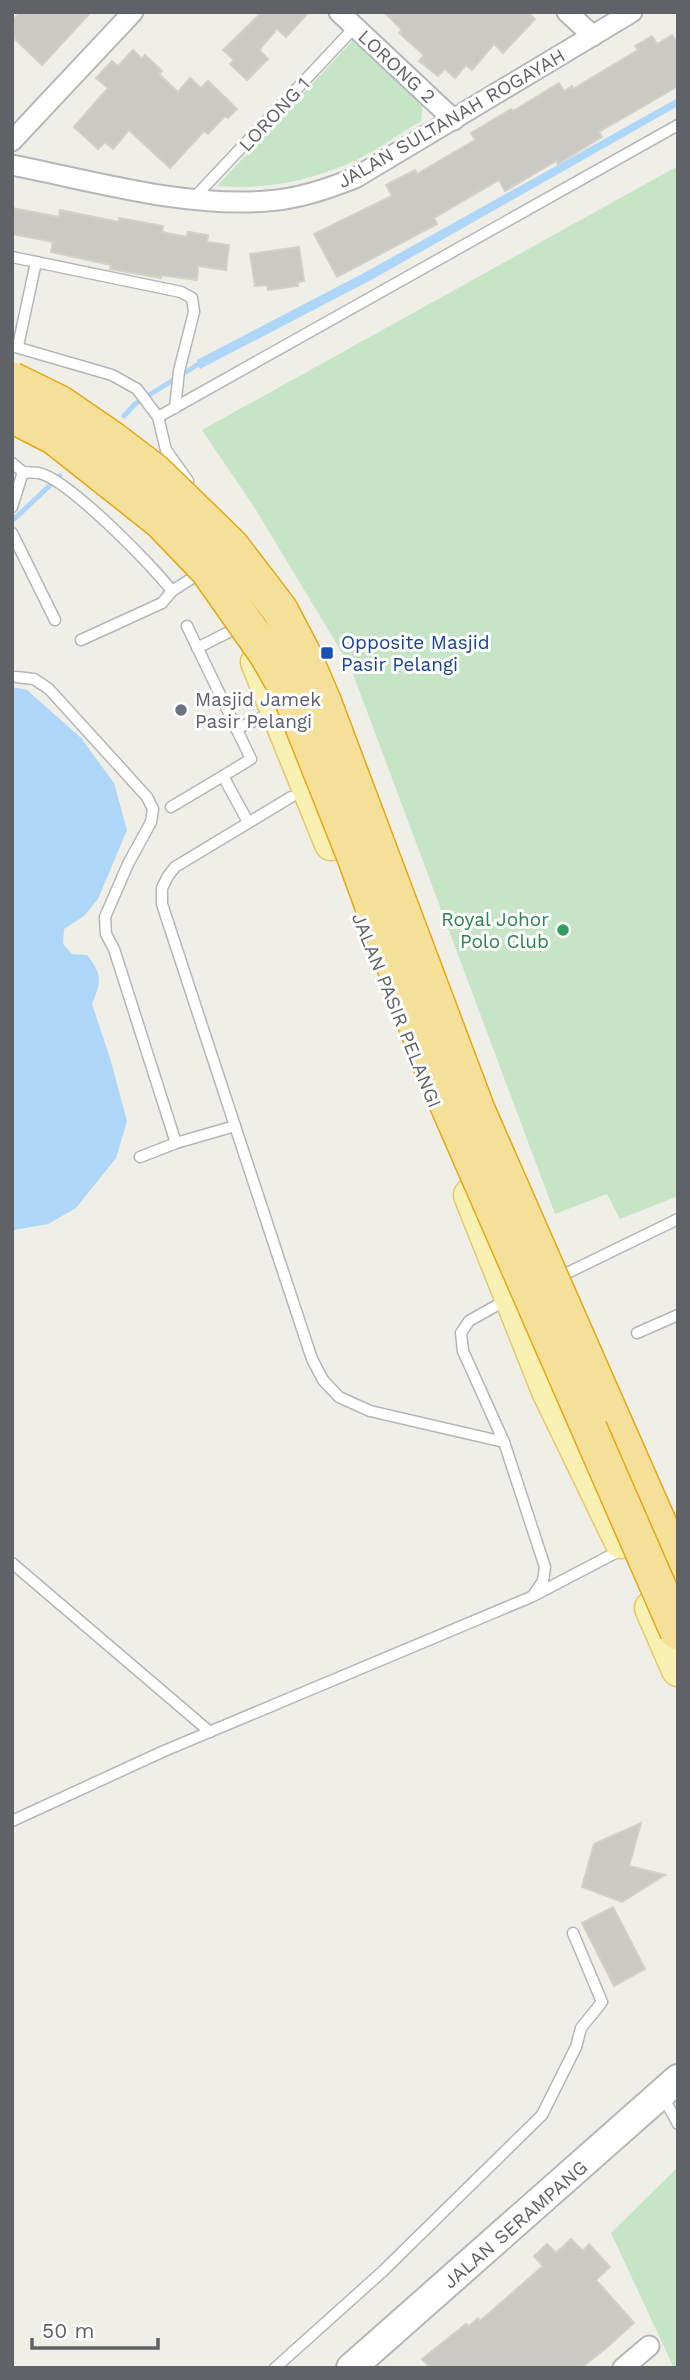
<svg xmlns="http://www.w3.org/2000/svg" width="690" height="2380" font-family="'Work Sans',sans-serif">
<rect width="100%" height="100%" fill="#efeee7"/>
<g fill="#c6e5c7">
<path d="M355,38L423,102L421,121C397,135 372,154 345,165C305,182 260,190 217,186Z"/>
<polygon points="678,166 678,1196 620,1219 607,1194 555,1214 350,666 256,510 202,430"/>
<polygon points="678,2167 678,2368 674,2368 611,2233"/>
</g>
<g fill="#aed6f8">
<polygon points="678,98 678,106 373,279 200,369 197,360 362,274"/>
<path d="M12,687L27,690L81,738L114,783L127,830L98,899L84,916L64,929L63,944L72,954L87,955C103,975 101,982 92,1004L110,1058L127,1121L116,1158L76,1208L48,1224L14,1230H12Z"/>
</g>
<g fill="none" stroke-linecap="round" stroke-linejoin="round">
<g stroke="#aed6f8" stroke-width="5">
<polyline points="124,416 135,404 205,360"/>
<polyline points="12,521 60,476"/>
</g>
</g>
<g fill="#cbc9c4" stroke="#d4d0c6" stroke-width="2">
<polygon points="20,12 91,12 42,65 12,36 12,21"/>
<polygon points="262,12 309,12 286,37 277,29 259,50 268,59 247,80 230,64 234,60 223,50"/>
<polygon points="384,12 527,12 535,19 503,53 494,44 472,70 466,65 455,78 445,69 438,76 419,61 424,55 399,33 402,30"/>
<polygon points="672,35 678,43 678,86 599,132 602,137 558,164 556,161 505,191 499,180 434,218 437,224 337,277 314,234 392,196 386,185 415,170 417,174 475,140 471,133 511,109 513,111 559,83 564,91 572,86 573,89 638,50 635,46 652,36 657,44"/>
<polygon points="133,50 142,59 145,55 162,71 159,74 178,92 190,78 201,88 208,81 237,109 228,118 225,116 208,134 204,131 170,168 129,130 113,149 105,142 98,149 74,127 108,88 96,78 112,61 118,66"/>
<polygon points="12,208 59,217 60,210 119,222 119,218 163,226 162,232 187,237 188,232 208,235 207,242 229,245 226,270 198,266 197,280 161,275 161,278 110,269 111,265 51,252 53,242 12,234"/>
<polygon points="299,247 304,281 297,282 298,286 268,290 267,285 255,286 250,254"/>
<polygon points="641,1823 629,1866 665,1875 622,1902 582,1887 594,1844"/>
<polygon points="613,1907 645,1969 614,1986 582,1923"/>
<polygon points="571,2239 583,2251 589,2244 610,2267 596,2280 634,2323 605,2349 581,2368 431,2368 422,2359 466,2324 469,2326 478,2318 480,2321 543,2266 534,2256 547,2244 556,2253"/>
</g>
<g fill="none" stroke-linecap="round" stroke-linejoin="round">
<defs>
<g id="lane">
<polyline points="192,200 355,27"/>
<polyline points="12,257 181,292 192,298 194,312 179,371 175,408"/>
<polyline points="12,346 112,375 137,389 158,417 166,450 188,481"/>
<polyline points="18,346 36,262"/>
<polyline points="158,417 678,125"/>
<polyline points="12,463 23,472 12,507"/>
<path d="M23,472C28,473 34,472 39,473C69,480 152,565 172,591"/>
<polyline points="12,533 55,620"/>
<polyline points="187,626 251,759 223,776 248,822"/>
<polyline points="81,640 162,603 172,591 197,575"/>
<polyline points="197,648 237,628"/>
<polyline points="16,677 34,679 49,689 147,797 153,809 151,822 128,864 105,917 106,934 114,949 176,1143"/>
<polyline points="236,729 274,712"/>
<polyline points="171,807 223,776"/>
<polyline points="235,1126 162,904 162,888 168,876 175,867 291,797"/>
<polyline points="140,1157 176,1143 235,1126 312,1359 323,1380 339,1397 370,1411 504,1442"/>
<polyline points="557,1278 678,1219"/>
<polyline points="508,1299 469,1321 461,1333 463,1351 504,1442 545,1567 543,1581 534,1594"/>
<polyline points="637,1333 678,1315"/>
<polyline points="12,1563 210,1732"/>
<polyline points="12,1821 164,1751 531,1597 621,1550"/>
<polyline points="662,2095 678,2124"/>
<polyline points="275,2368 382,2272 542,2115 576,2047 581,2028 602,2002 573,1933"/>
</g>
<g id="street">
<polyline points="339,12 454,120"/>
<polyline points="567,12 593,36"/>
<polyline points="12,141 133,12"/>
<path d="M12,165C93,181 185,208 267,201C298,199 327,189 355,178L632,12"/>
<polyline points="623,2368 649,2346"/>
</g>
<polyline id="secondary" points="351,2368 678,2079"/>
<g id="primary">
<polyline points="257,662 331,844"/>
<polyline points="470,1195 548,1391 621,1542"/>
<polyline points="651,1608 678,1670"/>
</g>
<polyline id="highway" points="606,1404 678,1567"/>
</defs>
<use href="#lane" stroke="#b4b7ba" stroke-width="13"/>
<use href="#street" stroke="#b4b7ba" stroke-width="23"/>
<use href="#secondary" stroke="#b3b6ba" stroke-width="32"/>
<use href="#primary" stroke="#e7c769" stroke-width="35"/>
<use href="#highway" stroke="#e4a912" stroke-width="38"/>
<use href="#lane" stroke="#fff" stroke-width="10"/>
<use href="#street" stroke="#fff" stroke-width="19"/>
<use href="#secondary" stroke="#fff" stroke-width="28"/>
<use href="#primary" stroke="#f9f0b3" stroke-width="32"/>
<use href="#highway" stroke="#f5e099" stroke-width="35"/>
<defs>
<g id="highway-bridge">
<polyline points="12,380 59,403 113,440 155,472 231,546 280,610 302,652 323,701 477,1110 606,1404"/>
<polyline points="12,415 55,437 161,521 208,570 267,654 291,696 355,857 433,1071 678,1632"/>
</g>
</defs>
<use href="#highway-bridge" stroke="#e4a912" stroke-width="38" stroke-linecap="butt"/>
<use href="#highway-bridge" stroke="#f5e099" stroke-width="35"/>
</g>
<rect fill="#1a4fb4" stroke="#fff" stroke-width="2.5" x="320" y="646" width="14" height="14" rx="3.5"/>
<circle fill="#6b7280" stroke="#fff" stroke-width="2.5" cx="181" cy="710" r="7"/>
<circle fill="#2e9e5b" stroke="#fff" stroke-width="2.5" cx="563" cy="930" r="7"/>
<g text-anchor="middle" stroke-width="6" stroke-linejoin="round" paint-order="stroke">
<g font-size="19" fill="#5f6266" stroke="#fff">
<text transform="translate(397 66) rotate(43)" y="7">LORONG 2</text>
<text transform="translate(274 114) rotate(-47)" y="7">LORONG 1</text>
<text transform="translate(451 118) rotate(-30)" y="7">JALAN SULTANAH ROGAYAH</text>
<text transform="translate(397 1010) rotate(68)" y="7">JALAN PASIR PELANGI</text>
<text transform="translate(515 2224) rotate(-41)" y="7">JALAN SERAMPANG</text>
</g>
<g font-size="19" fill="#164399" stroke="#fff" text-anchor="start">
<text x="341" y="649">Opposite Masjid<tspan x="341" dy="22">Pasir Pelangi</tspan></text>
</g>
<g font-size="19" fill="#5b616d" stroke="#fff" text-anchor="start">
<text x="195" y="706">Masjid Jamek<tspan x="195" dy="22">Pasir Pelangi</tspan></text>
</g>
<g font-size="19" fill="#27864d" stroke="#fff" text-anchor="end">
<text x="549" y="926">Royal Johor<tspan x="549" dy="22">Polo Club</tspan></text>
</g>
</g>
<rect width="690" height="2380" fill="none" stroke="#5f6266" stroke-width="28"/>
<path d="M32 2338v10h126v-10" fill="none" stroke="#5f6266" stroke-width="3.5"/>
<text x="42" y="2338" font-size="21" fill="#5f6266" stroke="#ffffff" stroke-width="5" paint-order="stroke">50 m</text>
</svg>
